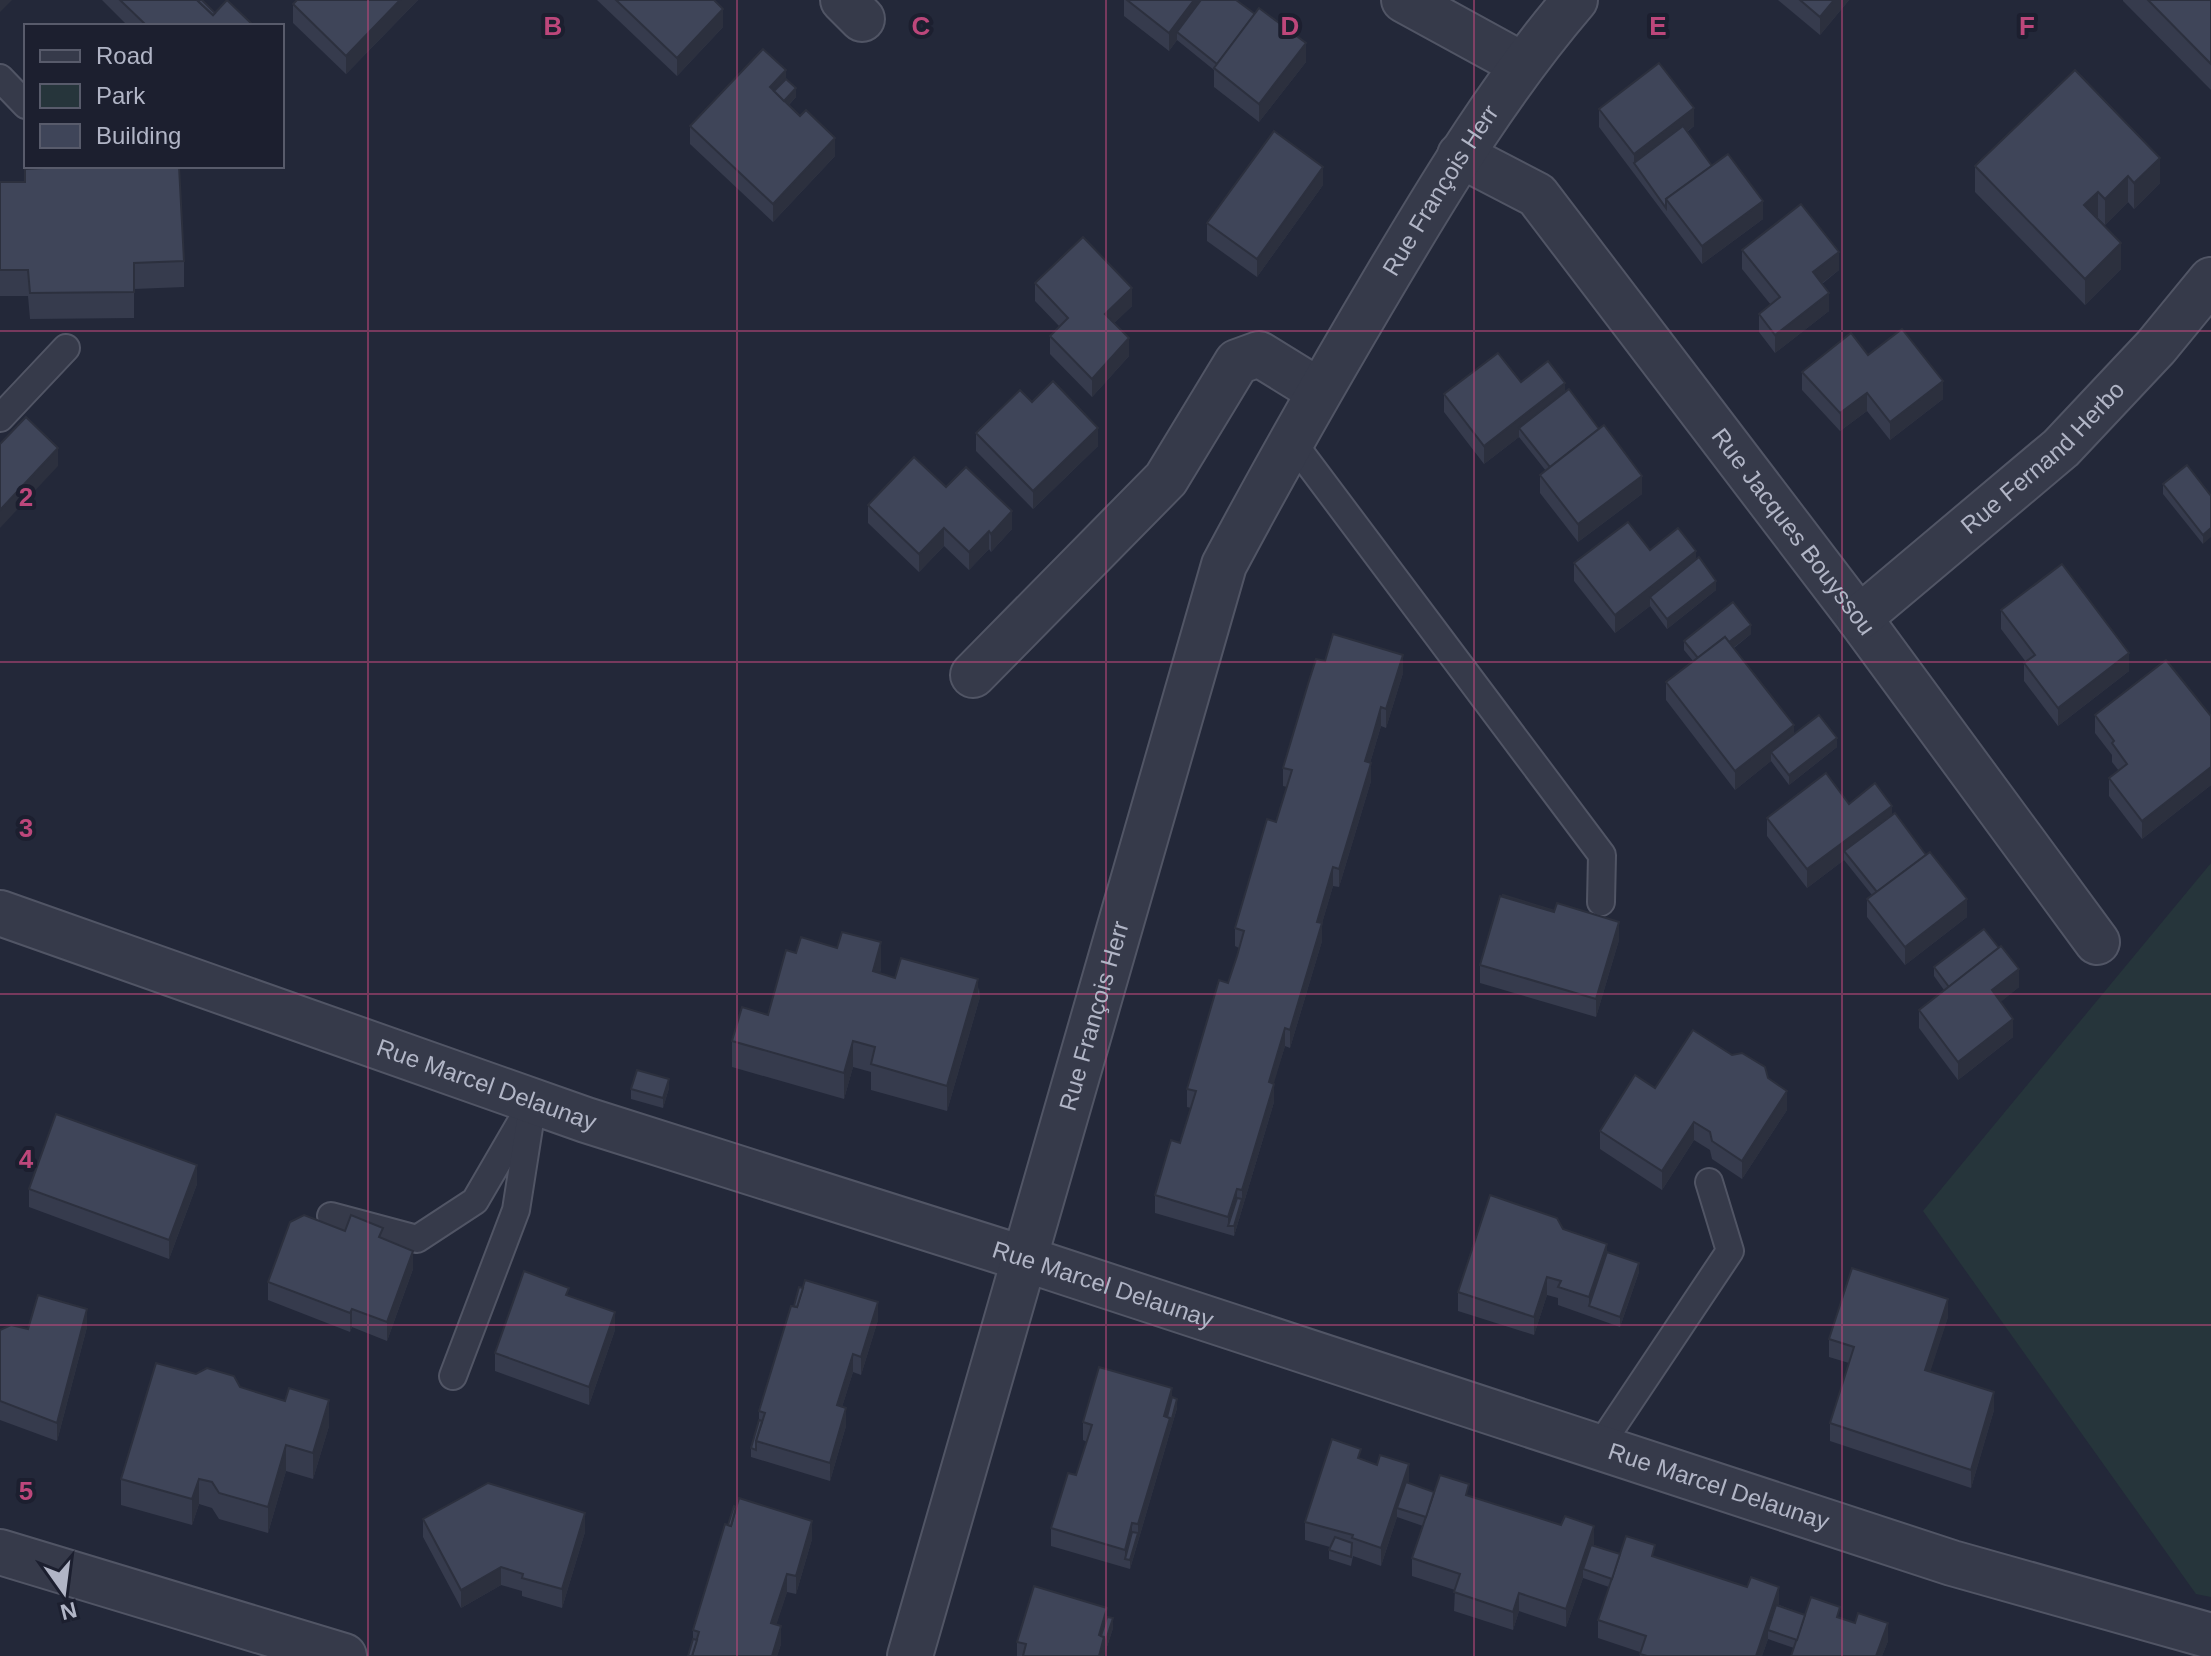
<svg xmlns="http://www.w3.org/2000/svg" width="2211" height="1656" font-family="Arial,sans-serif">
<rect width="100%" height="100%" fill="#232839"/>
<polygon fill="#26353b" points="2211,863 2211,1597 2196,1594 1923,1211"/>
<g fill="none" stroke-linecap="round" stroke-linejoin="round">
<defs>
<g id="lane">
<polyline points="0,78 26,105"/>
<polyline points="0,418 66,348"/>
<polyline points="1291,440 1602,855 1601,902"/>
<polyline points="331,1216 417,1239 475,1201 525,1115"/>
<polyline points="453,1376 516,1210 533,1102"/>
<polyline points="1599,1447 1730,1251 1709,1182"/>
</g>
<g id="street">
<polyline points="843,0 862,19"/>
<polyline points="1404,0 1521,64"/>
<path id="s1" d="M1460,155L1537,195L1859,618L2097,942"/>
<path id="s2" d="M1859,618L2061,448L2156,347L2211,280"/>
<polyline points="973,675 1166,479 1237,362 1259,354 1319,391"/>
<path id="s3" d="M0,913L586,1120L1022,1258L1952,1563L2211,1636"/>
<polyline points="0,1552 344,1656"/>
<path id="s4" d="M910,1656L1224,565C1276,467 1331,371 1388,275C1447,176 1500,88 1575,0"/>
</g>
</defs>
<use href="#lane" stroke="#515565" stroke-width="30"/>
<use href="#street" stroke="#515565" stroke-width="48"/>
<use href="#lane" stroke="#363a4a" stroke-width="26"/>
<use href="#street" stroke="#363a4a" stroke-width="44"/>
</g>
<g fill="#363b4d">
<polygon points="102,0 202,0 215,13 254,26 128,26"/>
<polygon points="297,0 418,0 346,74 293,23 293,4"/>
<polygon points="597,0 714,0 723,27 677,76"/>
<polygon points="1124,0 1236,0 1306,62 1259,122 1214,87 1214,70 1177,40 1169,51 1124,16"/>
<polygon points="1778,0 1849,0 1820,35"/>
<polygon points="2123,0 2211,0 2211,90 2123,1"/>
<polygon points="2075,70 2160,183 2134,209 2128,202 2105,225 2098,218 2121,269 2085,305 1975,192 1975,166"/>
<polygon points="786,79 796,97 789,105 835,156 773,222 690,144 690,126"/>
<polygon points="1599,109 1694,126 1687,132 1712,166 1763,219 1702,264 1599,127"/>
<polygon points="0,182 184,261 184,287 134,289 134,318 30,319 28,296 0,296"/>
<polygon points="1323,185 1257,277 1207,241 1207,223"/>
<polygon points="1742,250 1839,270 1822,284 1829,311 1775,353 1759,332 1759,314 1771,305 1742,269"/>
<polygon points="1035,283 1132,306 1114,323 1129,356 1092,397 1050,354 1050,336 1059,326 1035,301"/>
<polygon points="1868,355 1943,399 1890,440 1867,411 1840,431 1802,390 1802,372"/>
<polygon points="1521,382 1565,392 1642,494 1578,542 1540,493 1540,475 1546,471 1519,437 1484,464 1444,412 1444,394"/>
<polygon points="1032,402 1098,446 1033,509 976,451 976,433"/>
<polygon points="2163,484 2211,496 2203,544 2163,494"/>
<polygon points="946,487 1012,529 991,552 989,549 969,570 944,546 919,572 868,523 868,505"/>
<polygon points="1650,550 1696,560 1716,590 1667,629 1650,606 1615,633 1574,581 1574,563"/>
<polygon points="2001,610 2129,671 2058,726 2024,681 2024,663 2026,662 2001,629"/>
<polygon points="1751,634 1734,648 1794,735 1837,747 1789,785 1771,761 1735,790 1666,700 1666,682 1693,661 1684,650 1684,641"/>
<polygon points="1403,673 1386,728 1381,726 1373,753 1370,763 1371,781 1339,887 1333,886 1322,923 1322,941 1290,1048 1285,1046 1273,1084 1274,1102 1234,1236 1155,1213 1155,1195 1180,1143 1191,1108 1187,1107 1187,1089 1228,983 1239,948 1235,946 1235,928 1276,822 1287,787 1283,786 1283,768"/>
<polygon points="2095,715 2211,716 2211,785 2142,839 2109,796 2109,778 2119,771 2112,762 2112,755 2095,733"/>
<polygon points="1849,804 1892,815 1967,917 1905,965 1867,917 1867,899 1872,895 1844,860 1807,888 1767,836 1767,818"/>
<polygon points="1619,940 1596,1017 1480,983 1480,965"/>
<polygon points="796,953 881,968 880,973 895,978 978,987 980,997 947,1111 871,1090 871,1072 853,1067 844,1099 732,1067 732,1041 768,1015"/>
<polygon points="1934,967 2019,987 2000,1002 2013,1037 1958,1080 1919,1028 1919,1010 1944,990 1934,976"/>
<polygon points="1768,1078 1787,1110 1742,1179 1712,1159 1710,1150 1694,1140 1662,1190 1600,1149 1600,1131 1655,1088"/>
<polygon points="669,1088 663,1108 631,1099 631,1089"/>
<polygon points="197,1184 169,1259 29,1207 29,1189"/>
<polygon points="1563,1229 1607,1252 1639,1272 1620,1327 1558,1305 1558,1298 1547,1295 1534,1335 1458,1311 1458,1292"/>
<polygon points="345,1231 383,1239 413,1269 387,1341 352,1327 350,1332 268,1300 268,1282"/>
<polygon points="569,1296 615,1330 589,1405 495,1371 495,1353"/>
<polygon points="1948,1317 1930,1371 1994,1410 1971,1488 1830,1441 1830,1423 1849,1363 1829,1357 1829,1339"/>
<polygon points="878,1320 861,1375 853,1372 842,1407 846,1426 830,1481 751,1457 751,1448 759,1420 759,1411"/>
<polygon points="87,1327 57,1441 0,1420 0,1330"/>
<polygon points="240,1387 329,1426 313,1479 286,1471 268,1533 219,1519 212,1508 199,1504 192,1525 121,1505 121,1479"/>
<polygon points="1172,1397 1177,1408 1130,1569 1051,1546 1051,1528 1076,1475 1087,1442 1083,1440 1083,1422"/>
<polygon points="1361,1459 1409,1483 1434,1492 1469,1496 1594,1544 1594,1545 1620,1554 1655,1557 1805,1615 1840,1618 1888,1641 1882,1656 1791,1656 1794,1648 1768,1639 1762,1656 1640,1656 1640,1652 1598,1638 1598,1620 1609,1587 1583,1578 1566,1627 1519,1611 1513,1630 1454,1611 1455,1590 1412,1576 1412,1558 1423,1526 1397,1517 1381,1566 1353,1556 1351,1566 1329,1559 1329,1550 1330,1547 1305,1540 1305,1522"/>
<polygon points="423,1519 585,1532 562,1608 522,1596 522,1591 501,1585 461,1608 423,1537"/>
<polygon points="812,1539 796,1594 787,1592 776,1625 781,1644 777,1656 688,1656 693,1639 693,1630"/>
<polygon points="1107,1617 1113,1628 1104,1656 1017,1656 1017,1642"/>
</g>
<g fill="#2c303e">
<polygon points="0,0 12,0 0,12"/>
<polygon points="400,0 418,0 346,74 346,56"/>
<polygon points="1194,0 1208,0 1177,32 1177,40 1169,51 1169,33"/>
<polygon points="1834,0 1849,0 1820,35 1820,17"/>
<polygon points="723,9 723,27 677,76 677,58"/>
<polygon points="1306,43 1306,62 1259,122 1259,104"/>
<polygon points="786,70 786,88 774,100 770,87"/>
<polygon points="796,88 796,97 779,115 779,106"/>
<polygon points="1694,108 1694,126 1638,169 1634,163 1634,154"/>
<polygon points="835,138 835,156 773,222 773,204"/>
<polygon points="2160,158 2160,183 2134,209 2134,183"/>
<polygon points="1323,167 1323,185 1257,277 1257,259"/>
<polygon points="2128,176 2128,202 2105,225 2105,199"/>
<polygon points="2098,192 2098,218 2084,205"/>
<polygon points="1763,201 1763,219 1702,264 1702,246"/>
<polygon points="2121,243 2121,269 2085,305 2085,279"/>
<polygon points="1839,252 1839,270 1813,290 1813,272"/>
<polygon points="1132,288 1132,306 1105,332 1105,314"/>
<polygon points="1829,293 1829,311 1775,353 1775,335"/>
<polygon points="1129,338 1129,356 1092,397 1092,379"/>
<polygon points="1943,381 1943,399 1890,440 1890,422"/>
<polygon points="1565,383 1565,401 1519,428 1519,437 1484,464 1484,446"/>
<polygon points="1867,393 1867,411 1840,431 1840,413"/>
<polygon points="1098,428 1098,446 1033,509 1033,491"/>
<polygon points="58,448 58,466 0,528 0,510"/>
<polygon points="1642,476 1642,494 1578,542 1578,524"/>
<polygon points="1012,511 1012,529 991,552 991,534"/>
<polygon points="944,528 944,546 919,572 919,554"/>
<polygon points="2211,528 2211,537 2203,544 2203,535"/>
<polygon points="989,531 989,549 969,570 969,552"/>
<polygon points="1696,551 1696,569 1650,597 1650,606 1615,633 1615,615"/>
<polygon points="1716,581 1716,590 1667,629 1667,619"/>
<polygon points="1751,625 1751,634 1702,672 1702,663"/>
<polygon points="2129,653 2129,671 2058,726 2058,708"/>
<polygon points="1403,655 1403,673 1386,728 1386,709"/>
<polygon points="1381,707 1381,726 1365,780 1365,761"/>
<polygon points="1794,725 1794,743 1771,752 1771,761 1735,790 1735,771"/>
<polygon points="1837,738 1837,747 1789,785 1789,775"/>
<polygon points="1371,763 1371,781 1339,887 1339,869"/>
<polygon points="2211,767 2211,785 2142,839 2142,821"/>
<polygon points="1892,806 1892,824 1844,851 1844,860 1807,888 1807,869"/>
<polygon points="1333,867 1333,886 1321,927 1322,923 1322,941 1290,1048 1290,1030 1317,922"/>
<polygon points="1967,899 1967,917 1905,965 1905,947"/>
<polygon points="1619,922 1619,940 1596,1017 1596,999"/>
<polygon points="881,942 881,968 873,997 873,971"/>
<polygon points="2019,969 2019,987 1992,1009 1992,990"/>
<polygon points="978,979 978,996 980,988 980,997 947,1111 947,1086"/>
<polygon points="2013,1019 2013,1037 1958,1080 1958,1062"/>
<polygon points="1285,1028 1285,1046 1269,1100 1269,1082"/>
<polygon points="853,1041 853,1067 844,1099 844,1073"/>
<polygon points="669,1079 669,1088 663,1108 663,1098"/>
<polygon points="1274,1084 1274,1102 1234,1236 1234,1226 1242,1199 1242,1190"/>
<polygon points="1787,1091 1787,1110 1742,1179 1742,1161"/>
<polygon points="1694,1122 1694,1140 1662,1190 1662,1171"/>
<polygon points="197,1165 197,1184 169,1259 169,1240"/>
<polygon points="1237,1189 1237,1207 1228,1226 1228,1235 1228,1217"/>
<polygon points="1607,1244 1607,1262 1589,1306 1589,1297"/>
<polygon points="413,1251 413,1269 387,1341 387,1322"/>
<polygon points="1639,1263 1639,1272 1620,1327 1620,1317"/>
<polygon points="1547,1277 1547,1295 1534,1335 1534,1317"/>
<polygon points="1948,1299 1948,1317 1925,1388 1925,1370"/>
<polygon points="878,1302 878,1320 861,1375 861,1357"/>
<polygon points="87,1309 87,1327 57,1441 57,1423"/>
<polygon points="352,1309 352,1327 350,1332 350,1313"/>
<polygon points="615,1312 615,1330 589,1405 589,1387"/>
<polygon points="853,1354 853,1372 837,1423 837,1405"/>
<polygon points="1172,1388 1172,1406 1167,1425 1164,1416"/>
<polygon points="1994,1392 1994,1410 1971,1488 1971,1470"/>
<polygon points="1177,1399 1177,1408 1130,1569 1130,1560 1138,1533 1138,1524 1170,1418"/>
<polygon points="329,1400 329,1426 313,1479 313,1453"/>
<polygon points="846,1408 846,1426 830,1481 830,1463"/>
<polygon points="286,1445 286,1471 268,1533 268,1507"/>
<polygon points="1409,1464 1409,1482 1400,1509 1397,1508 1397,1517 1381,1566 1381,1548"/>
<polygon points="199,1479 199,1504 192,1525 192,1499"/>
<polygon points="585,1513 585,1532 562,1608 562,1589"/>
<polygon points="812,1521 812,1539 796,1594 796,1576"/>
<polygon points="1132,1523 1132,1541 1125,1559 1125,1550"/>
<polygon points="1594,1526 1594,1544 1585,1570 1583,1569 1583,1578 1566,1627 1566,1609"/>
<polygon points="501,1567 501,1585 461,1608 461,1590"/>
<polygon points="787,1574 787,1592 771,1641 771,1623"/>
<polygon points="1779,1587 1779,1605 1771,1631 1768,1630 1768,1639 1762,1656 1756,1656"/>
<polygon points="1519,1593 1519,1611 1513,1630 1513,1612"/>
<polygon points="1107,1608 1107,1626 1101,1645 1099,1635"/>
<polygon points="1113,1618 1113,1628 1104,1656 1099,1656 1104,1637"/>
<polygon points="1888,1623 1888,1641 1882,1656 1876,1656"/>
<polygon points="781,1626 781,1644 777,1656 772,1656"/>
</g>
<g fill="#3f4559" stroke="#2c303e" stroke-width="2">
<polygon points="120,0 197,0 213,15 227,0 254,26 147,26"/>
<polygon points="197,0 202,0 215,13 213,15"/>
<polygon points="297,0 400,0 346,56 293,4"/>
<polygon points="616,0 714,0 723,9 677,58"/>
<polygon points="1127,0 1194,0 1169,33"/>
<polygon points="1201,0 1236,0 1255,14 1217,64 1177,32"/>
<polygon points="1800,0 1834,0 1820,17"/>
<polygon points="2148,0 2211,0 2211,64"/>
<polygon points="1259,8 1306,43 1259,104 1214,68"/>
<polygon points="763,49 786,70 770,87 800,116 806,110 835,138 773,204 690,126"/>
<polygon points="1659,63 1694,108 1634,154 1599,109"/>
<polygon points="2075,70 2160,158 2134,183 2128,176 2105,199 2098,192 2084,205 2121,243 2085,279 1975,166"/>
<polygon points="786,79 796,88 784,101 774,91"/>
<polygon points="1683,126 1712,166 1666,199 1666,208 1634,163"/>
<polygon points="1274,131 1323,167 1257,259 1207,223"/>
<polygon points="1728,154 1763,201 1702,246 1666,199"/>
<polygon points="82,166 179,166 184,261 134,263 134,292 30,293 28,270 0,270 0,182 25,182 25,169"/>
<polygon points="1801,204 1839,252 1813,272 1829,293 1775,335 1759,314 1780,297 1742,250"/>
<polygon points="1083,237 1132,288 1105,314 1129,338 1092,379 1050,336 1068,318 1035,283"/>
<polygon points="1902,329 1943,381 1890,422 1867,393 1840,413 1802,372 1851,333 1868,355"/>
<polygon points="1498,353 1521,382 1548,361 1565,383 1484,446 1444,394"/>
<polygon points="1053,381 1098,428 1033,491 976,433 1020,390 1032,402"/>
<polygon points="1569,389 1599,429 1550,467 1519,428"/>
<polygon points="26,417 58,448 0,510 0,444"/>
<polygon points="1604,425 1642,476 1578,524 1540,475"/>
<polygon points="914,457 946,487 966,467 1012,511 991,534 989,531 969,552 944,528 919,554 868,505"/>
<polygon points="2187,465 2211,496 2211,528 2203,535 2163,484"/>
<polygon points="1628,522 1650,550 1678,528 1696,551 1615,615 1574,563"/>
<polygon points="1699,557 1716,581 1667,619 1650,597"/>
<polygon points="2062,564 2129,653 2058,708 2024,663 2035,655 2001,610"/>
<polygon points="1733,602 1751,625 1729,642 1725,637 1698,658 1684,641"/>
<polygon points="1333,634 1403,655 1386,709 1381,707 1373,735 1365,761 1371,763 1339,869 1333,867 1317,922 1322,923 1290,1030 1285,1028 1269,1082 1274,1084 1242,1190 1237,1189 1228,1217 1155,1195 1171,1140 1180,1143 1196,1091 1187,1089 1219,980 1228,983 1237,956 1244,931 1235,928 1267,819 1276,822 1292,770 1283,768 1308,684 1316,659 1325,661"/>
<polygon points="1725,637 1794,725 1735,771 1666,682"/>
<polygon points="2166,660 2211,716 2211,767 2142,821 2109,778 2127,764 2112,743 2114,741 2095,715"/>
<polygon points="1819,715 1837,738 1789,775 1771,752"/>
<polygon points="1826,773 1849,804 1875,783 1892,806 1807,869 1767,818"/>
<polygon points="1895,813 1926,855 1877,892 1844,851"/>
<polygon points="1930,852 1967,899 1905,947 1867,899"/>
<polygon points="1503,895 1555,911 1554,912 1503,897"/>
<polygon points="1500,896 1554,912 1557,903 1619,922 1596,999 1480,965"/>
<polygon points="1984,929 1999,948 1949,987 1934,967"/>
<polygon points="842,932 881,942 873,971 895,978 901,958 978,979 947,1086 871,1064 875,1047 853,1041 844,1073 732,1041 742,1007 768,1015 786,950 796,953 801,937 837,948"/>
<polygon points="2001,946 2019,969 1992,990 2013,1019 1958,1062 1919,1010"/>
<polygon points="1693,1030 1732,1055 1742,1053 1765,1067 1768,1078 1787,1091 1742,1161 1712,1141 1710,1132 1694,1122 1662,1171 1600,1131 1635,1075 1655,1088"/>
<polygon points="637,1070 669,1079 663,1098 631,1089"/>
<polygon points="56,1114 197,1165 169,1240 29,1189"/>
<polygon points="1490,1195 1557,1218 1563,1229 1607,1244 1589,1297 1558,1287 1561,1281 1547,1277 1534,1317 1458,1292"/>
<polygon points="1237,1198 1242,1199 1234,1226 1228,1226"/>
<polygon points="304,1215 345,1231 351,1215 383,1228 379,1237 413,1251 387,1322 352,1309 350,1313 268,1282 290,1222"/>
<polygon points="1607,1252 1639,1263 1620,1317 1589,1306"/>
<polygon points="1852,1268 1948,1299 1925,1370 1994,1392 1971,1470 1830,1423 1854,1347 1829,1339"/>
<polygon points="524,1271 569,1288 566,1295 615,1312 589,1387 495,1353"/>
<polygon points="805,1280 878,1302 861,1357 853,1354 837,1405 846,1408 830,1463 756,1441 765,1413 759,1411 791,1306 797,1307"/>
<polygon points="799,1287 803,1288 797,1307 794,1306"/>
<polygon points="38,1295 87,1309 57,1423 0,1401 0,1330 11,1325 28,1329"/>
<polygon points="156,1363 196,1374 207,1368 234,1376 240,1387 285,1401 289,1388 329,1400 313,1453 286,1445 268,1507 219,1493 212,1482 199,1479 192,1499 121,1479"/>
<polygon points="1099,1367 1172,1388 1164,1416 1170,1418 1138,1524 1132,1523 1125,1550 1051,1528 1068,1473 1076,1475 1092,1425 1083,1422"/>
<polygon points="1172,1397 1177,1399 1170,1426 1170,1418 1167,1417"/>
<polygon points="759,1420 762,1421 756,1441 756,1450 751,1448"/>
<polygon points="1332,1439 1361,1449 1358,1458 1377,1465 1380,1455 1409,1464 1381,1548 1352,1538 1353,1535 1305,1522"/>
<polygon points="1440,1475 1469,1484 1466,1495 1561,1525 1565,1516 1594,1526 1566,1609 1519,1593 1513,1612 1454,1592 1460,1574 1412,1558"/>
<polygon points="1406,1482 1434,1492 1426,1517 1397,1508"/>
<polygon points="488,1483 585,1513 562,1589 522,1578 523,1574 501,1567 461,1590 423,1519"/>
<polygon points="739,1498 812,1521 796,1576 787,1574 771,1623 781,1626 772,1656 692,1656 699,1632 693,1630 725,1524 731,1526"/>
<polygon points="734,1506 736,1507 731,1526 728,1525"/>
<polygon points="1132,1532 1138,1533 1130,1560 1125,1559"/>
<polygon points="1626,1536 1655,1545 1652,1556 1747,1587 1751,1577 1779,1587 1756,1656 1647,1656 1640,1654 1646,1636 1598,1620"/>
<polygon points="1335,1537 1352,1543 1351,1557 1329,1550"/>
<polygon points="1591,1545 1620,1554 1612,1579 1583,1569"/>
<polygon points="1034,1586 1107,1608 1099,1635 1104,1637 1099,1656 1023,1656 1026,1644 1017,1642"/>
<polygon points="1811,1597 1840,1607 1837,1617 1855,1623 1858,1613 1888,1623 1876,1656 1791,1656"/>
<polygon points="1776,1605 1805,1615 1797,1640 1768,1630"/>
<polygon points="1107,1617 1113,1618 1104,1646 1104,1637 1101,1636"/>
<polygon points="693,1639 697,1640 692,1656 688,1656"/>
</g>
<path fill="none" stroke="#bd477b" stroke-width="2" stroke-opacity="0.55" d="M368,0V1656M737,0V1656M1106,0V1656M1474,0V1656M1842,0V1656M0,331H2211M0,662H2211M0,994H2211M0,1325H2211"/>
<g text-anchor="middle" stroke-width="8" stroke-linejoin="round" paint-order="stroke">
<g font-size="24" fill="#b1b5c6" stroke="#1c1f2f">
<text dy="8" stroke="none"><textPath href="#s4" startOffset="1568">Rue François Herr</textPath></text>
<text dy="8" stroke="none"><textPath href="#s2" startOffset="244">Rue Fernand Herbo</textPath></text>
<text dy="8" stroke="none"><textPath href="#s1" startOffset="510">Rue Jacques Bouyssou</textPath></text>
<text dy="8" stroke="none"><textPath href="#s4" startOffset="666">Rue François Herr</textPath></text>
<text dy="8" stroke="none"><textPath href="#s3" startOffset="516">Rue Marcel Delaunay</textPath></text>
<text dy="8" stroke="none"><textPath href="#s3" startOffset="1164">Rue Marcel Delaunay</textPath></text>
<text dy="8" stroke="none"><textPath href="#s3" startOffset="1812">Rue Marcel Delaunay</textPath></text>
</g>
</g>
<g font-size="26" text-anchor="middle" font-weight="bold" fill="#bd477b" stroke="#1c1f2f" stroke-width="8" stroke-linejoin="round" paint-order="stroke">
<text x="553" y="35">B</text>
<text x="921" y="35">C</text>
<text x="1290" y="35">D</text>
<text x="1658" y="35">E</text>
<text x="2027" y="35">F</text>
<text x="26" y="506">2</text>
<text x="26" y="837">3</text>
<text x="26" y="1168">4</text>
<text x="26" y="1500">5</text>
</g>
<rect x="24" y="24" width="260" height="144" fill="#1c1f2f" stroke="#585b6b" stroke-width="2"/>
<rect x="40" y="50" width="40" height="12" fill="#363a4a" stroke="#585b6b" stroke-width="2"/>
<text x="96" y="64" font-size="24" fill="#b1b5c6">Road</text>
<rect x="40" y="84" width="40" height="24" fill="#26353b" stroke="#585b6b" stroke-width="2"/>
<text x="96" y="104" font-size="24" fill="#b1b5c6">Park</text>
<rect x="40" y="124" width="40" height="24" fill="#3f4559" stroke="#585b6b" stroke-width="2"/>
<text x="96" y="144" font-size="24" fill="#b1b5c6">Building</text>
<g transform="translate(64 1592) rotate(166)" stroke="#1c1f2f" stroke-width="6" paint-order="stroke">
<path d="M0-6L14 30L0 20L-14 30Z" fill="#b1b5c6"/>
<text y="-12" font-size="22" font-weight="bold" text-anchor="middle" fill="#b1b5c6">N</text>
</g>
</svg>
